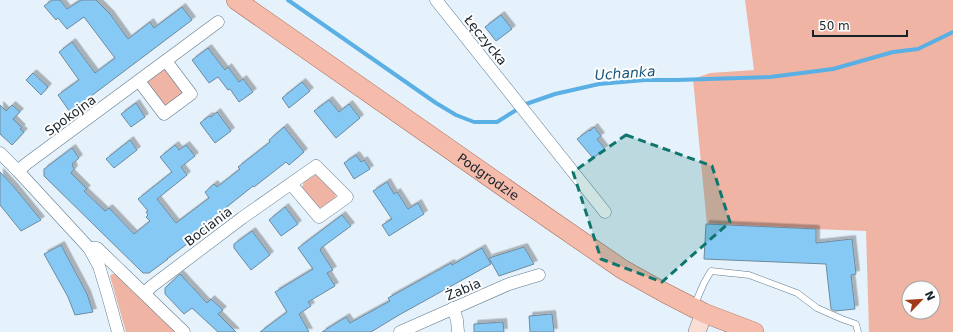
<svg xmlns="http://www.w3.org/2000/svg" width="953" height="332" font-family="'DejaVu Sans',sans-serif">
<defs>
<filter id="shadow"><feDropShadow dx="3.5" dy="-3.5" stdDeviation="0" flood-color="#0004"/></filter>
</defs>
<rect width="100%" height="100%" fill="#e6f2fb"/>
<g fill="#efb4a3" fill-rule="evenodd">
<path d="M745,0H953V332H869L866,231L707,225L693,79L710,73L754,70ZM909,288H933V312H909Z"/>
<polygon points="164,67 183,91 183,95 167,108 145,84 146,80"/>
<polygon points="315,175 318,175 335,193 336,198 325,207 321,208 317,207 303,192 302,187 305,180"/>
<polygon points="112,274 116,274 176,332 126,332 110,276"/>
</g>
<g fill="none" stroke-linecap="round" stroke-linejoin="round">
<polyline stroke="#5aafe5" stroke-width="4" points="288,0 436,103 456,115 474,122 497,122 526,104 555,94 599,84 645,80 676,80 770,77 833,69 893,52 918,49 953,32"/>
</g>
<g fill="#87c9f5" stroke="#6e8a9e" filter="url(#shadow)">
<polygon points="52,0 60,0 67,9 81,0 96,0 110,14 128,39 150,22 154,28 182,7 192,20 70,112 58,95 79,80 59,52 72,42 95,73 115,58 84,17 67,29 58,18 56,20 44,6"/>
<polygon points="501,15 512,29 496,41 485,27"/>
<polygon points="208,48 225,70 228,67 239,82 243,79 253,92 239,102 230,89 228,90 218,77 209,83 192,60"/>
<polygon points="33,73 48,87 41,95 26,80"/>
<polygon points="302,82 310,91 289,108 282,98"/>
<polygon points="329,100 339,112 349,104 360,118 336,138 314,111"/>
<polygon points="136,103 145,117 131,127 121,114"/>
<polygon points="0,105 6,111 12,105 20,112 13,119 22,128 20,129 24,132 12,145 0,134"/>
<polygon points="217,112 231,131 215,143 200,123 209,116 211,117"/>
<polygon points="284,127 304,152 289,165 286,162 254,187 253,186 208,222 211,226 167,259 168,259 149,273 143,273 44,176 44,169 72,148 79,158 72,164 74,169 71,173 87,189 84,191 105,211 109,208 134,234 150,221 146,217 148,215 146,212 148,211 138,199 172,172 160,157 175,145 179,150 186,145 195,156 181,167 187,175 157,199 176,223 209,198 205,192 214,184 217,187 240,169 238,167 270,142 269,140"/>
<polygon points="594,127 601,136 597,139 605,149 593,158 577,139 589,130 590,131"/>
<polygon points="130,140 137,150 114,168 106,159"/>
<polygon points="356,155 361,162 364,160 370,169 354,179 344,163"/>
<polygon points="0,172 14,187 41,220 21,231 0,205"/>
<polygon points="387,182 394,194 397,192 408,209 418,203 424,214 389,236 382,225 392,219 373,191"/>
<polygon points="285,207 298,224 281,236 269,220"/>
<polygon points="342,215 351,226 321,248 321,249 320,250 333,270 327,273 335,286 308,302 311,306 299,314 309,332 260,332 287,312 275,292 313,269 298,248"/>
<polygon points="706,224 816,229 816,243 852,239 856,274 851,275 855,309 835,311 831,309 826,264 704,259"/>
<polygon points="252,231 270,255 251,270 234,248 234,244"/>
<polygon points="61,245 87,294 93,312 75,315 68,297 44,254"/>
<polygon points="524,247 534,264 499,276 489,258"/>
<polygon points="482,248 491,264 399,315 371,332 322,332 346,317 350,323 390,301 388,298 451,263 452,265"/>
<polygon points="180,274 207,303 211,299 223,310 218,314 236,332 218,332 192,308 184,314 165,294 165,288"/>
<polygon points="552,314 554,332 530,332 529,316"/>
<polygon points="503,322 504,332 474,332 474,324"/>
</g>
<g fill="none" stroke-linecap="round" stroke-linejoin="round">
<defs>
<polyline id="lane" points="694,306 704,283 711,271 749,275 797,293 817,308 842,319 856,324 858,332"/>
<g id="street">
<polyline points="436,0 605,212"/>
<polyline points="139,81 164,114 191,94 166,61"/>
<polyline points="0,153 18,171 89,248 99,266 108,296 118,332"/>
<polyline points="18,171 26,164 218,22"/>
<polyline points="89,248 97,248 184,332"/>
<polyline points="144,293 152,286 242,218 316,166 347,197 319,217 291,184"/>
<polyline points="453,308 457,320 458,332"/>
<polyline points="400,332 509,284 539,275"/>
</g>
<polyline id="secondary" points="697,332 704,313"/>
<g id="primary">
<path id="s1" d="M236,0L548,218L622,269L665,293L704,313L754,332"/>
</g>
</defs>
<use href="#lane" stroke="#5e7a8e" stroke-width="7"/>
<use href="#street" stroke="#5e7a8e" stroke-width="13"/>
<use href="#secondary" stroke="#5e7a8e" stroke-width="18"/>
<use href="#primary" stroke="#a46959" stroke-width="20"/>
<use href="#lane" stroke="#fff" stroke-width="6"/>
<use href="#street" stroke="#fff" stroke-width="12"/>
<use href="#secondary" stroke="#faddd5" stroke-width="17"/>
<use href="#primary" stroke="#f6bcab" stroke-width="19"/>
</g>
<path fill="#0f766e" fill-opacity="0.2" stroke="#0f766e" stroke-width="3" stroke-dasharray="8 5" stroke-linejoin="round" d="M626,135L712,166L730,222L662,282L601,259L573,172Z"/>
<g text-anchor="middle" stroke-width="4" stroke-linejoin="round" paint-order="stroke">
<g font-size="13" fill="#17222a" stroke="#fdfdfd">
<text transform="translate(486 40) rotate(51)" y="5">Łęczycka</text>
<text transform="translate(70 115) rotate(-36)" y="5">Spokojna</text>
<text dy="5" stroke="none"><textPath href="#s1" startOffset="308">Podgrodzie</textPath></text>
<text transform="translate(208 226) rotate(-37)" y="5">Bociania</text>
<text transform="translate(463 289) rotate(-23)" y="5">Żabia</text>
</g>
<g font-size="14" font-style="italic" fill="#16567b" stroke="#fdfdfd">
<text transform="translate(625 73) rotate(-4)" y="5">Uchanka</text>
</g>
</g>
<g transform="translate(921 300) rotate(65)"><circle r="19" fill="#fdfdfd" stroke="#a1a5a9"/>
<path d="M0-3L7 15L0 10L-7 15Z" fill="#a13a19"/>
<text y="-6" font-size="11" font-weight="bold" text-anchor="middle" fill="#17222a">N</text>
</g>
<path d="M813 30v6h94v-6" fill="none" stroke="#17222a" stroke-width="2"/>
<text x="819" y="30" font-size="12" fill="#17222a" stroke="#fdfdfd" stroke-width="3" paint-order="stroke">50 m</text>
</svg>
